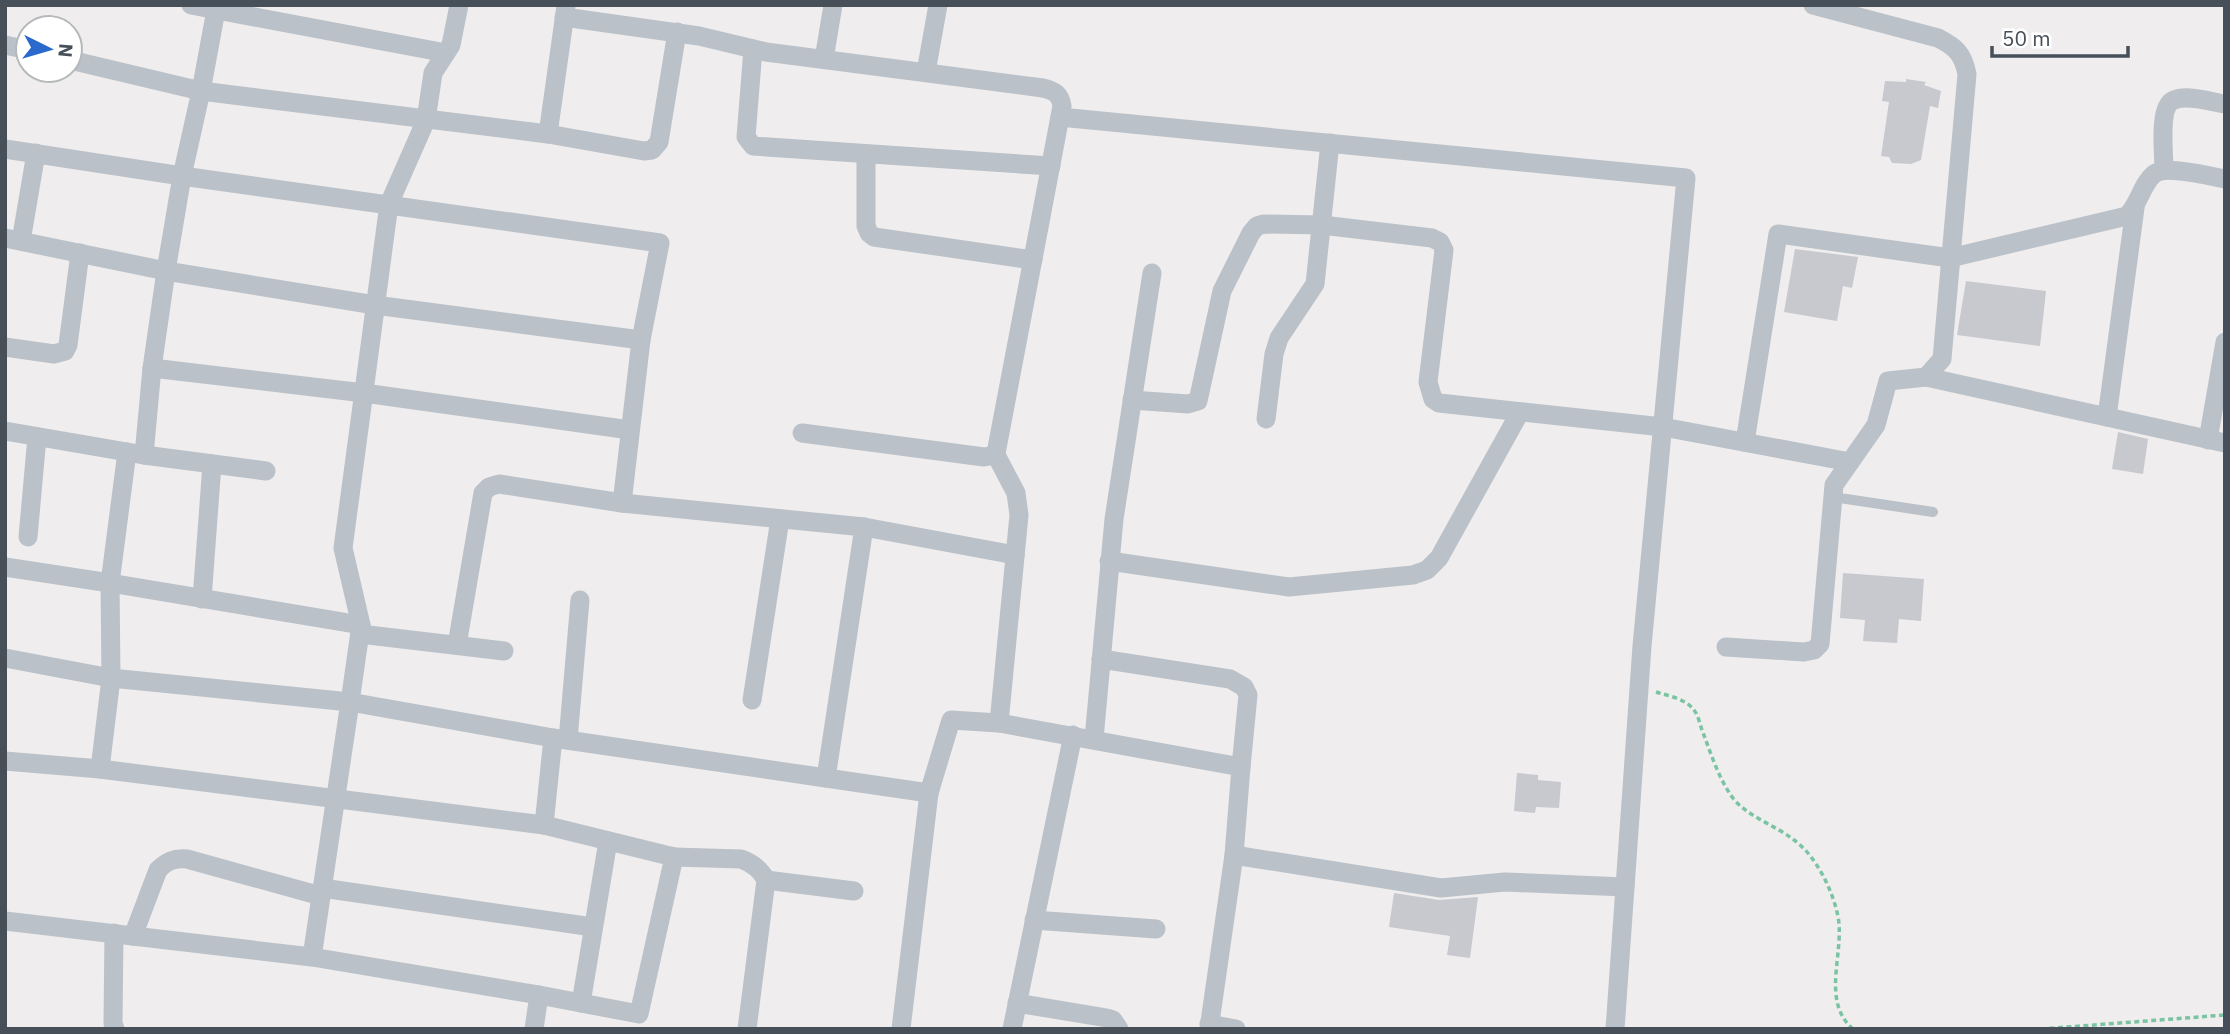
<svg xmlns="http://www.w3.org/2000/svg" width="2230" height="1034" font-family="'IBM Plex Sans',sans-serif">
<rect width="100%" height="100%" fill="#efeded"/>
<g fill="#c7c9cf">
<polygon points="1906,79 1926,82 1924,85 1941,91 1938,108 1930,106 1921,160 1911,164 1892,163 1889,157 1881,156 1889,102 1882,101 1885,81 1906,82"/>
<polygon points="1795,249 1858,257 1852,288 1843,286 1837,321 1784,312"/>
<polygon points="1966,281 2046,291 2040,346 1957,335"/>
<polygon points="2118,432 2148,439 2143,474 2112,469"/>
<polygon points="1843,573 1924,579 1921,621 1899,619 1897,643 1863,641 1865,620 1840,618"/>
<polygon points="1517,773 1538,775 1538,780 1561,782 1559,808 1536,807 1535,813 1514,811"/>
<polygon points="1394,893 1439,900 1478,897 1470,958 1447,955 1450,936 1389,927"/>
</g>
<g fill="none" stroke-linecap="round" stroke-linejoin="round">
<g stroke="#7bc4a3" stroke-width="3.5" stroke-dasharray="5 3.5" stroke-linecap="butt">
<path d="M1656,692C1669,696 1686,699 1694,710C1698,715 1700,724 1702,730C1710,751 1717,774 1730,794C1744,816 1774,824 1794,840C1815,855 1831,887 1837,912C1847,949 1819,1000 1853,1029"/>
<polyline points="2041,1029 2225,1015"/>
</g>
<polyline stroke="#bac1c8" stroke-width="10" points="1833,497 1933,512"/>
<g stroke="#bac1c8" stroke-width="19">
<polyline points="191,5 446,53"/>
<polyline points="459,5 451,45 433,73 426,120 389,204 343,548 361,625 350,702 553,738 826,778 864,527 622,503 641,340"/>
<path d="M564,17L699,36L766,52L1043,88C1055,91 1060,94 1062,106L997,448L996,455L1016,493L1019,515L999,723"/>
<polyline points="5,45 28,50"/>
<polyline points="753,49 746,137 753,146 1051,166"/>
<polyline points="824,59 833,5"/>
<polyline points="70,60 201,91 216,10"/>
<polyline points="926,72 938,5"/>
<polyline points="1060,117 1686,178 1642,646 1615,1029"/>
<polyline points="548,134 566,6"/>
<polyline points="5,149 182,176 660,243 641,340 375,305 166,271 182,176 201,91 548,134 644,151 652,150 659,142 677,32"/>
<polyline points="866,154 866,226 869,233 874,237 1033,260"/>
<path d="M2164,169C2164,154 2158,106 2174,100C2188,94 2211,102 2225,104"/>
<polyline points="5,238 166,271 152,368 144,455 127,452"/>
<polyline points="21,241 36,153"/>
<polyline points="5,347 54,354 65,351 68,345 80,253"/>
<polyline points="152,368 364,393 630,430"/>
<polyline points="1926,377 2225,443"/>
<polyline points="1132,400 1188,404 1198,401 1222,291 1251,233 1257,226 1264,224 1322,225 1432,238 1440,242 1444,250 1428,382 1433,399 1439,403 1663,427 1850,462"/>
<polyline points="2107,417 2135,208"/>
<polyline points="1266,419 1274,354 1279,338 1315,284 1330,143"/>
<polyline points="5,431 127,452 110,583 5,567"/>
<polyline points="802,433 984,457 996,455"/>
<polyline points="2208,440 2225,342"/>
<path d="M1745,442L1778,234L1950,258L2127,216C2139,204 2142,184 2154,174C2165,165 2210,176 2225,179"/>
<polyline points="144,455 266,471"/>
<polyline points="864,527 1015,555"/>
<polyline points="28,537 37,437"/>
<polyline points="1109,561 1289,587 1413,575 1427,570 1439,558 1520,412"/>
<polyline points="202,599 212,464"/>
<polyline points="361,625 110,583 111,678 350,702 312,957 539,995 534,1029"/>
<polyline points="360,634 504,651"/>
<polyline points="457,645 483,493 489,487 499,484 622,503"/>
<path d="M1726,647L1804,652L1814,650L1820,644L1834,485L1876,425L1888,381L1926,377L1942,359L1967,74C1963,54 1956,47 1938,38L1813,5"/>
<polyline points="5,658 111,678 100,769 544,825"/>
<polyline points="1101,659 1230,679 1244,687 1248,695 1241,767"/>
<polyline points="752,700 780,519"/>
<polyline points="1094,739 1114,519 1152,273"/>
<polyline points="568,740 580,600"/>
<polyline points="5,761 100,769"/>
<polyline points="826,778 929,793 951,720 999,723 1241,767 1234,855 1209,1029"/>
<polyline points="1234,855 1441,888 1505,882 1625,887"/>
<path d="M674,857L741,859C752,863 761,870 766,880L747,1029"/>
<polyline points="766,880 854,891"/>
<polyline points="322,888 593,927"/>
<polyline points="1034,920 1156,929"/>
<polyline points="5,921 312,957"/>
<polyline points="114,933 113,1023 115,1029"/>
<path d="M133,936L158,870C167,861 174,858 187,859L321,896"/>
<polyline points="539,995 639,1014 674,857 544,825 553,738"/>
<polyline points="581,1003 608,841"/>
<polyline points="1017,1003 1107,1018 1113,1020 1119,1029"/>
<polyline points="1209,1024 1236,1029"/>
<polyline points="901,1029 929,793"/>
<polyline points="1012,1029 1073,735"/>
</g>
</g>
<rect width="2230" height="1034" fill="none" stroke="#474f58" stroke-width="14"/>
<g transform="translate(49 49) rotate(95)"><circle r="33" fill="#ffffff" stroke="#b5b9bc" stroke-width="2"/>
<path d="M0-5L12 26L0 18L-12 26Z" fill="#2b6acc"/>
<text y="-10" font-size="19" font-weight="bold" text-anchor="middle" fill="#474f58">N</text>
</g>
<path d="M1992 46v10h136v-10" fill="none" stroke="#474f58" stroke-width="3.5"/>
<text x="2002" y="46" font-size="21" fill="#474f58" stroke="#ffffff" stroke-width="5" paint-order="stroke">50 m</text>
</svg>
